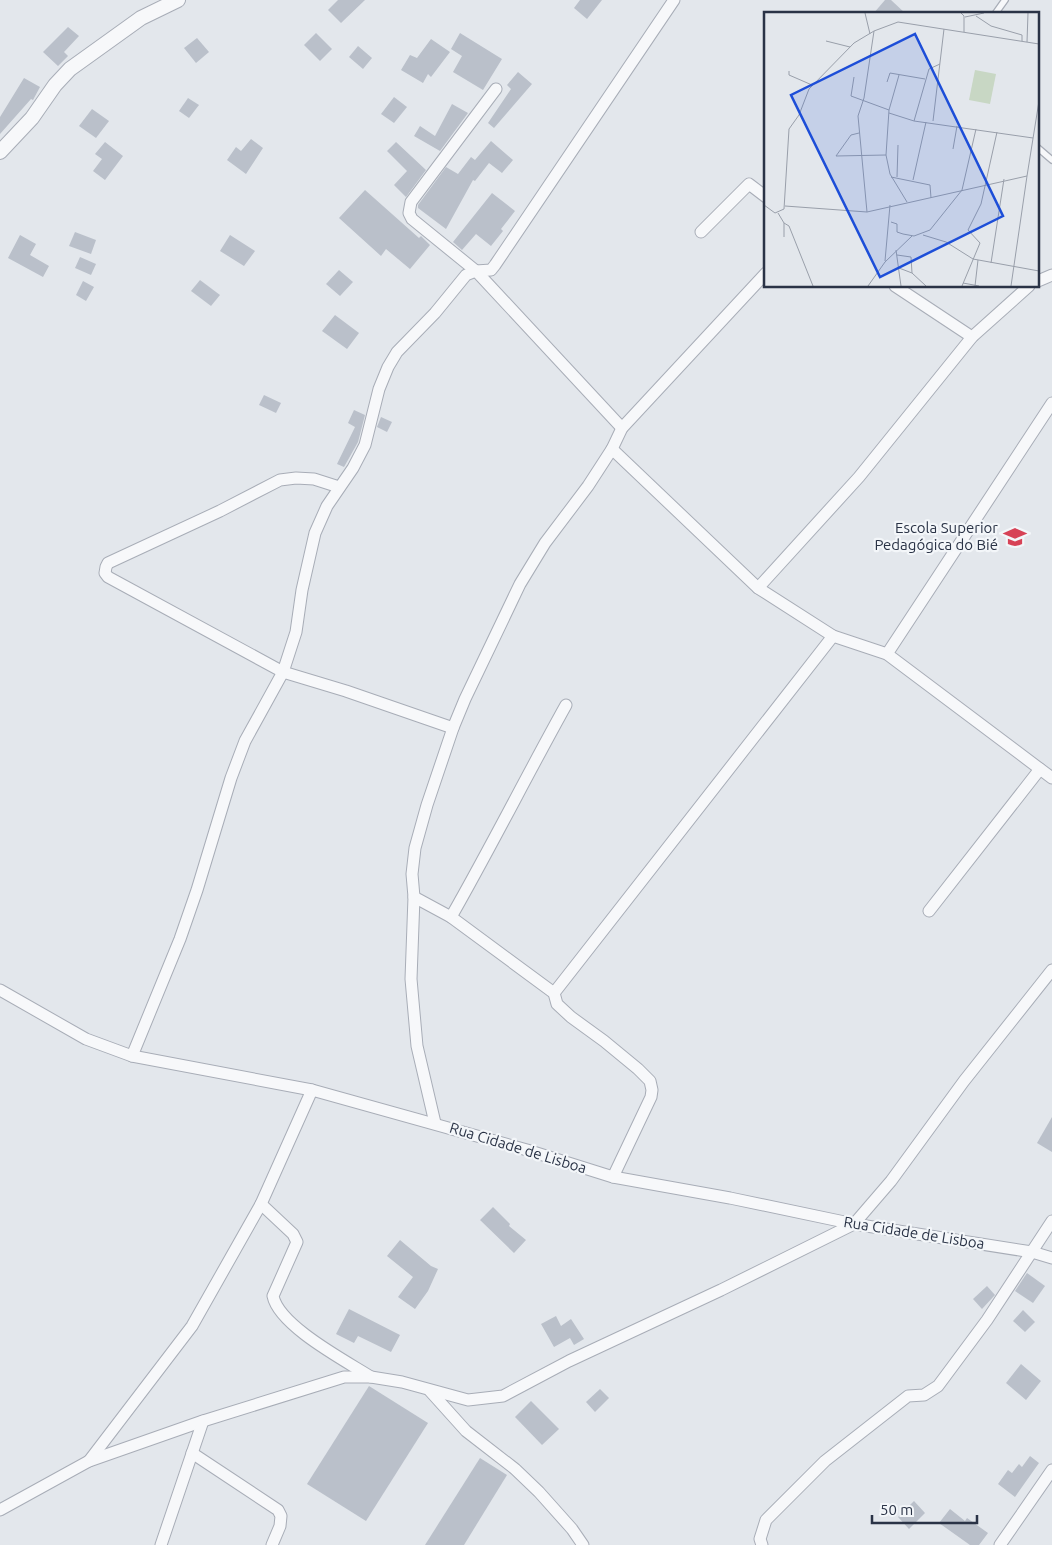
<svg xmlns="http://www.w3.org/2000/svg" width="1052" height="1545" font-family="Ubuntu,sans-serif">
<rect width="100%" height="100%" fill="#e3e7ec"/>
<g fill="#bac0ca">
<polygon points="338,0 365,0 341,23 328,10"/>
<polygon points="580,0 602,0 587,19 574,8"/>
<polygon points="885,0 891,0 906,14 873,14"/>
<polygon points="68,27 79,36 64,52 68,56 58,66 43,52"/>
<polygon points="316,33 332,49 320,61 304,45"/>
<polygon points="460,33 502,59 483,90 453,72 462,56 451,49"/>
<polygon points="197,38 209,52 196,63 184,48"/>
<polygon points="431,39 450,52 431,77 428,74 423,83 401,70 410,55 417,58"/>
<polygon points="358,46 372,58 363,69 349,57"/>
<polygon points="518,72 532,84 494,128 488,123 511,89 507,85"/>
<polygon points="24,78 40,87 33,100 31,99 0,134 0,117"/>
<polygon points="394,97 407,107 394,123 381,114"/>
<polygon points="188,98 199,105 189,118 179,111"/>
<polygon points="452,104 468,113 440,151 414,136 420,126 435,136"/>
<polygon points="92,109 109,121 96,138 79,126"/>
<polygon points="251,139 263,148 246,174 227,160 236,147 241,151"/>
<polygon points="491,141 513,160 502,173 489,163 475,181 473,180 446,229 418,208 418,205 446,167 458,174 471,157 475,160"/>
<polygon points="105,142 123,156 105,180 93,171 102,159 95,154"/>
<polygon points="396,142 426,170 406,197 394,185 407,171 387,151"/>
<polygon points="365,190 419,238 421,236 430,245 410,269 386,249 381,256 339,218"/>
<polygon points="492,193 515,211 501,229 503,231 491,246 476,234 462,250 453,242"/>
<polygon points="75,232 96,240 91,254 69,246"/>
<polygon points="20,235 36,244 30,255 49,266 43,277 8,258"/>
<polygon points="230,235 255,251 244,266 220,251"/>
<polygon points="80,257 96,264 91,275 75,268"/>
<polygon points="339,270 353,282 340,296 326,284"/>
<polygon points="200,280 220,295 211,306 191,291"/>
<polygon points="83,281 94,287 86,301 76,295"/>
<polygon points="335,315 359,333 347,349 322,331"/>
<polygon points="264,395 281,403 276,413 259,405"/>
<polygon points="354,410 365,415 358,442 344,467 337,464 355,427 348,423"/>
<polygon points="381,417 392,422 387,432 377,427"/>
<polygon points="1052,1117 1052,1152 1037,1143"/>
<polygon points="493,1207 510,1224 509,1226 526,1240 514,1253 480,1220"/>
<polygon points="400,1240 431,1266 438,1269 428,1291 415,1309 398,1297 413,1277 387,1256"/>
<polygon points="1027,1273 1045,1286 1033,1303 1015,1291"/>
<polygon points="987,1286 995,1295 982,1309 973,1299"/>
<polygon points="349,1309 400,1335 391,1352 358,1336 354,1343 336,1334"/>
<polygon points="1023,1310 1035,1322 1025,1332 1013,1321"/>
<polygon points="556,1316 561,1326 571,1319 584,1339 574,1345 570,1338 554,1347 541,1324"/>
<polygon points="1021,1364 1041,1381 1026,1400 1006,1383"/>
<polygon points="369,1386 428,1423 366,1521 307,1484"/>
<polygon points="600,1389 609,1398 595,1412 586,1402"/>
<polygon points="531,1401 559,1429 542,1445 515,1417"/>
<polygon points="1030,1456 1039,1463 1015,1497 998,1484 1008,1470 1012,1473 1019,1464 1022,1467"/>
<polygon points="480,1458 507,1475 464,1545 425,1545"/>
<polygon points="914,1501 925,1513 909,1529 898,1517"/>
<polygon points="950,1509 965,1521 967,1518 988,1533 979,1545 970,1545 939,1523"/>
</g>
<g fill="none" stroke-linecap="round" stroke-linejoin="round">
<defs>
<g id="service">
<polyline points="995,14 1005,0"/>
<polyline points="1038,148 1052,160"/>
</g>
<g id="minor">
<polyline points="496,89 411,202 409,213 412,219 476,271 622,428"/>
<polyline points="701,232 749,184 766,197"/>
<polyline points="1038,281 1052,275"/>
<polyline points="895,286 972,337"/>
<polyline points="612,449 758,588 833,636 887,654 1052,778"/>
<polyline points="339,487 314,479 296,478 280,480 220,511 108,563 106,567 105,573 108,577 283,672 346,691 453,728"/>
<polyline points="758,588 859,477 972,337 1029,286"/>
<polyline points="887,654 1052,403"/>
<polyline points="414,897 451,917 554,993 557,1004 571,1017 604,1041 638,1069 650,1081 652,1090 651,1097 613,1177"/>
<polyline points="929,911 1040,769"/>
<path d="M451,917C491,847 527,775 566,705"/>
<polyline points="0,990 86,1039 132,1056 312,1090 527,1150 613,1177 730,1198 854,1224 1032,1252 1052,1258"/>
<polyline points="554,993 833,636"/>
<polyline points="132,1056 180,939 197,890 231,778 245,741 283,672 296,632 302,590 315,533 327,506 353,468 365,445 379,389 388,367 397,352 435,313 466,275 476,271 491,270 495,265 674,0"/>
<polyline points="435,1123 417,1046 411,979 414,897 412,874 415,848 427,805 453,728 465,699 520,584 545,543 588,486 612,449 622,428 766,273"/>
<path d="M261,1204L293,1234L297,1242L273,1296C279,1326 346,1361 371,1377"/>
<polyline points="430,1391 466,1431 515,1469 539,1492 572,1529 583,1545"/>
<polyline points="192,1453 278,1510 281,1516 280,1526 272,1545"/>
<polyline points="89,1461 192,1326 261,1204 312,1090"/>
<polyline points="0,1510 89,1461 203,1421 344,1377 371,1377 402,1382 468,1400 503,1396 569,1361 721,1290 854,1224 891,1181 964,1081 1052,970"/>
<polyline points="161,1545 203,1421"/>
<polyline points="762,1545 760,1539 766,1520 825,1461 908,1396 924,1395 938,1386 987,1320 1052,1221"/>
<polyline points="1000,1545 1052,1470"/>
</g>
<polyline id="tertiary" points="0,152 32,118 55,85 70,69 141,18 178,0"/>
</defs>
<use href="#service" stroke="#a8adb7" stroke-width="8"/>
<use href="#minor" stroke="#a8adb7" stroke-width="13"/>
<use href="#tertiary" stroke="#a8adb7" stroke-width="16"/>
<use href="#service" stroke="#f7f8fa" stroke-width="5.5"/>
<use href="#minor" stroke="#f7f8fa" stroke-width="11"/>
<use href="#tertiary" stroke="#f7f8fa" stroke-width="14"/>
</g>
<defs>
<symbol id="university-bare" viewBox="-9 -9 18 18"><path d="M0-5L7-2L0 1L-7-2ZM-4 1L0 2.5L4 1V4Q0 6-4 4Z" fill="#d74256" stroke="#f3f6f9" stroke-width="2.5" paint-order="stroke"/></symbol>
</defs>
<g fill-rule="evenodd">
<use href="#university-bare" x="999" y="521" width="32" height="32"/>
</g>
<g text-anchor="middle" stroke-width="4.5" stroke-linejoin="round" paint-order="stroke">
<g font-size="15" fill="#2a3346" stroke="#f3f6f9" text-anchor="end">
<text x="998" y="533">Escola Superior<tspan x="998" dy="17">Pedagógica do Bié</tspan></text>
</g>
<g font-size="15" fill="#2a3346" stroke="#f3f6f9">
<text transform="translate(518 1148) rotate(17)" y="5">Rua Cidade de Lisboa</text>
<text transform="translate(914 1233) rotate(9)" y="5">Rua Cidade de Lisboa</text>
</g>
</g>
<g transform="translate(764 12)">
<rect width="275" height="275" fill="#e3e7ec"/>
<path d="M211,58L232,62L226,92L205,88Z" fill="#c8d7c4"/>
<path fill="none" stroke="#999faa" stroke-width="1" d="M101,1L106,22M197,1L200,4V20M212,4L227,14L258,23V29M201,5L220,1M62,29L86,35M263,30L264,1M25,59V63L48,73M135,63L125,98L122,143L126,162L143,190M90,65L87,84L125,98M123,70L126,61L161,67M125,101L150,109L269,126M150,109L165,57L176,52M169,109L180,17M95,121L87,123L72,144L122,143M189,137L193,114M127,165L166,173L167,186M133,165L134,133M149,168L162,110M0,193L11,201L20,197L25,117L35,103L45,77L90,31L110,19L134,10L275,32M21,194L103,200L263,164L275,89M103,200L94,104L100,86L110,19M14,201L20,211V225M127,210L133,212V220L139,222L150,224L166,218L198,178L212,117M20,211L25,214L49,274M159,223L182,230L209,247L275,259M132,238L137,274M133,243L147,245L148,261M121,249L126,193M227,251L240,167M135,256L148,261L162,274M199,271L215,274M104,274L121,250L148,224M198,274L216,231L204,218L217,192L233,120M211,274L214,248M247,274L263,164"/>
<path fill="#1d4ed8" fill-opacity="0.15" stroke="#1d4ed8" stroke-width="2.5" d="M151,22L239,204L116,265L27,83Z"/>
<rect width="275" height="275" fill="none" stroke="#2a3346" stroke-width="2.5"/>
</g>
<path d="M872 1515v8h105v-8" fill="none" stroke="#2a3346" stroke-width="2.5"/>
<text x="880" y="1515" font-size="15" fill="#2a3346" stroke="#f3f6f9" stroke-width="4" paint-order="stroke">50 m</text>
</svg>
